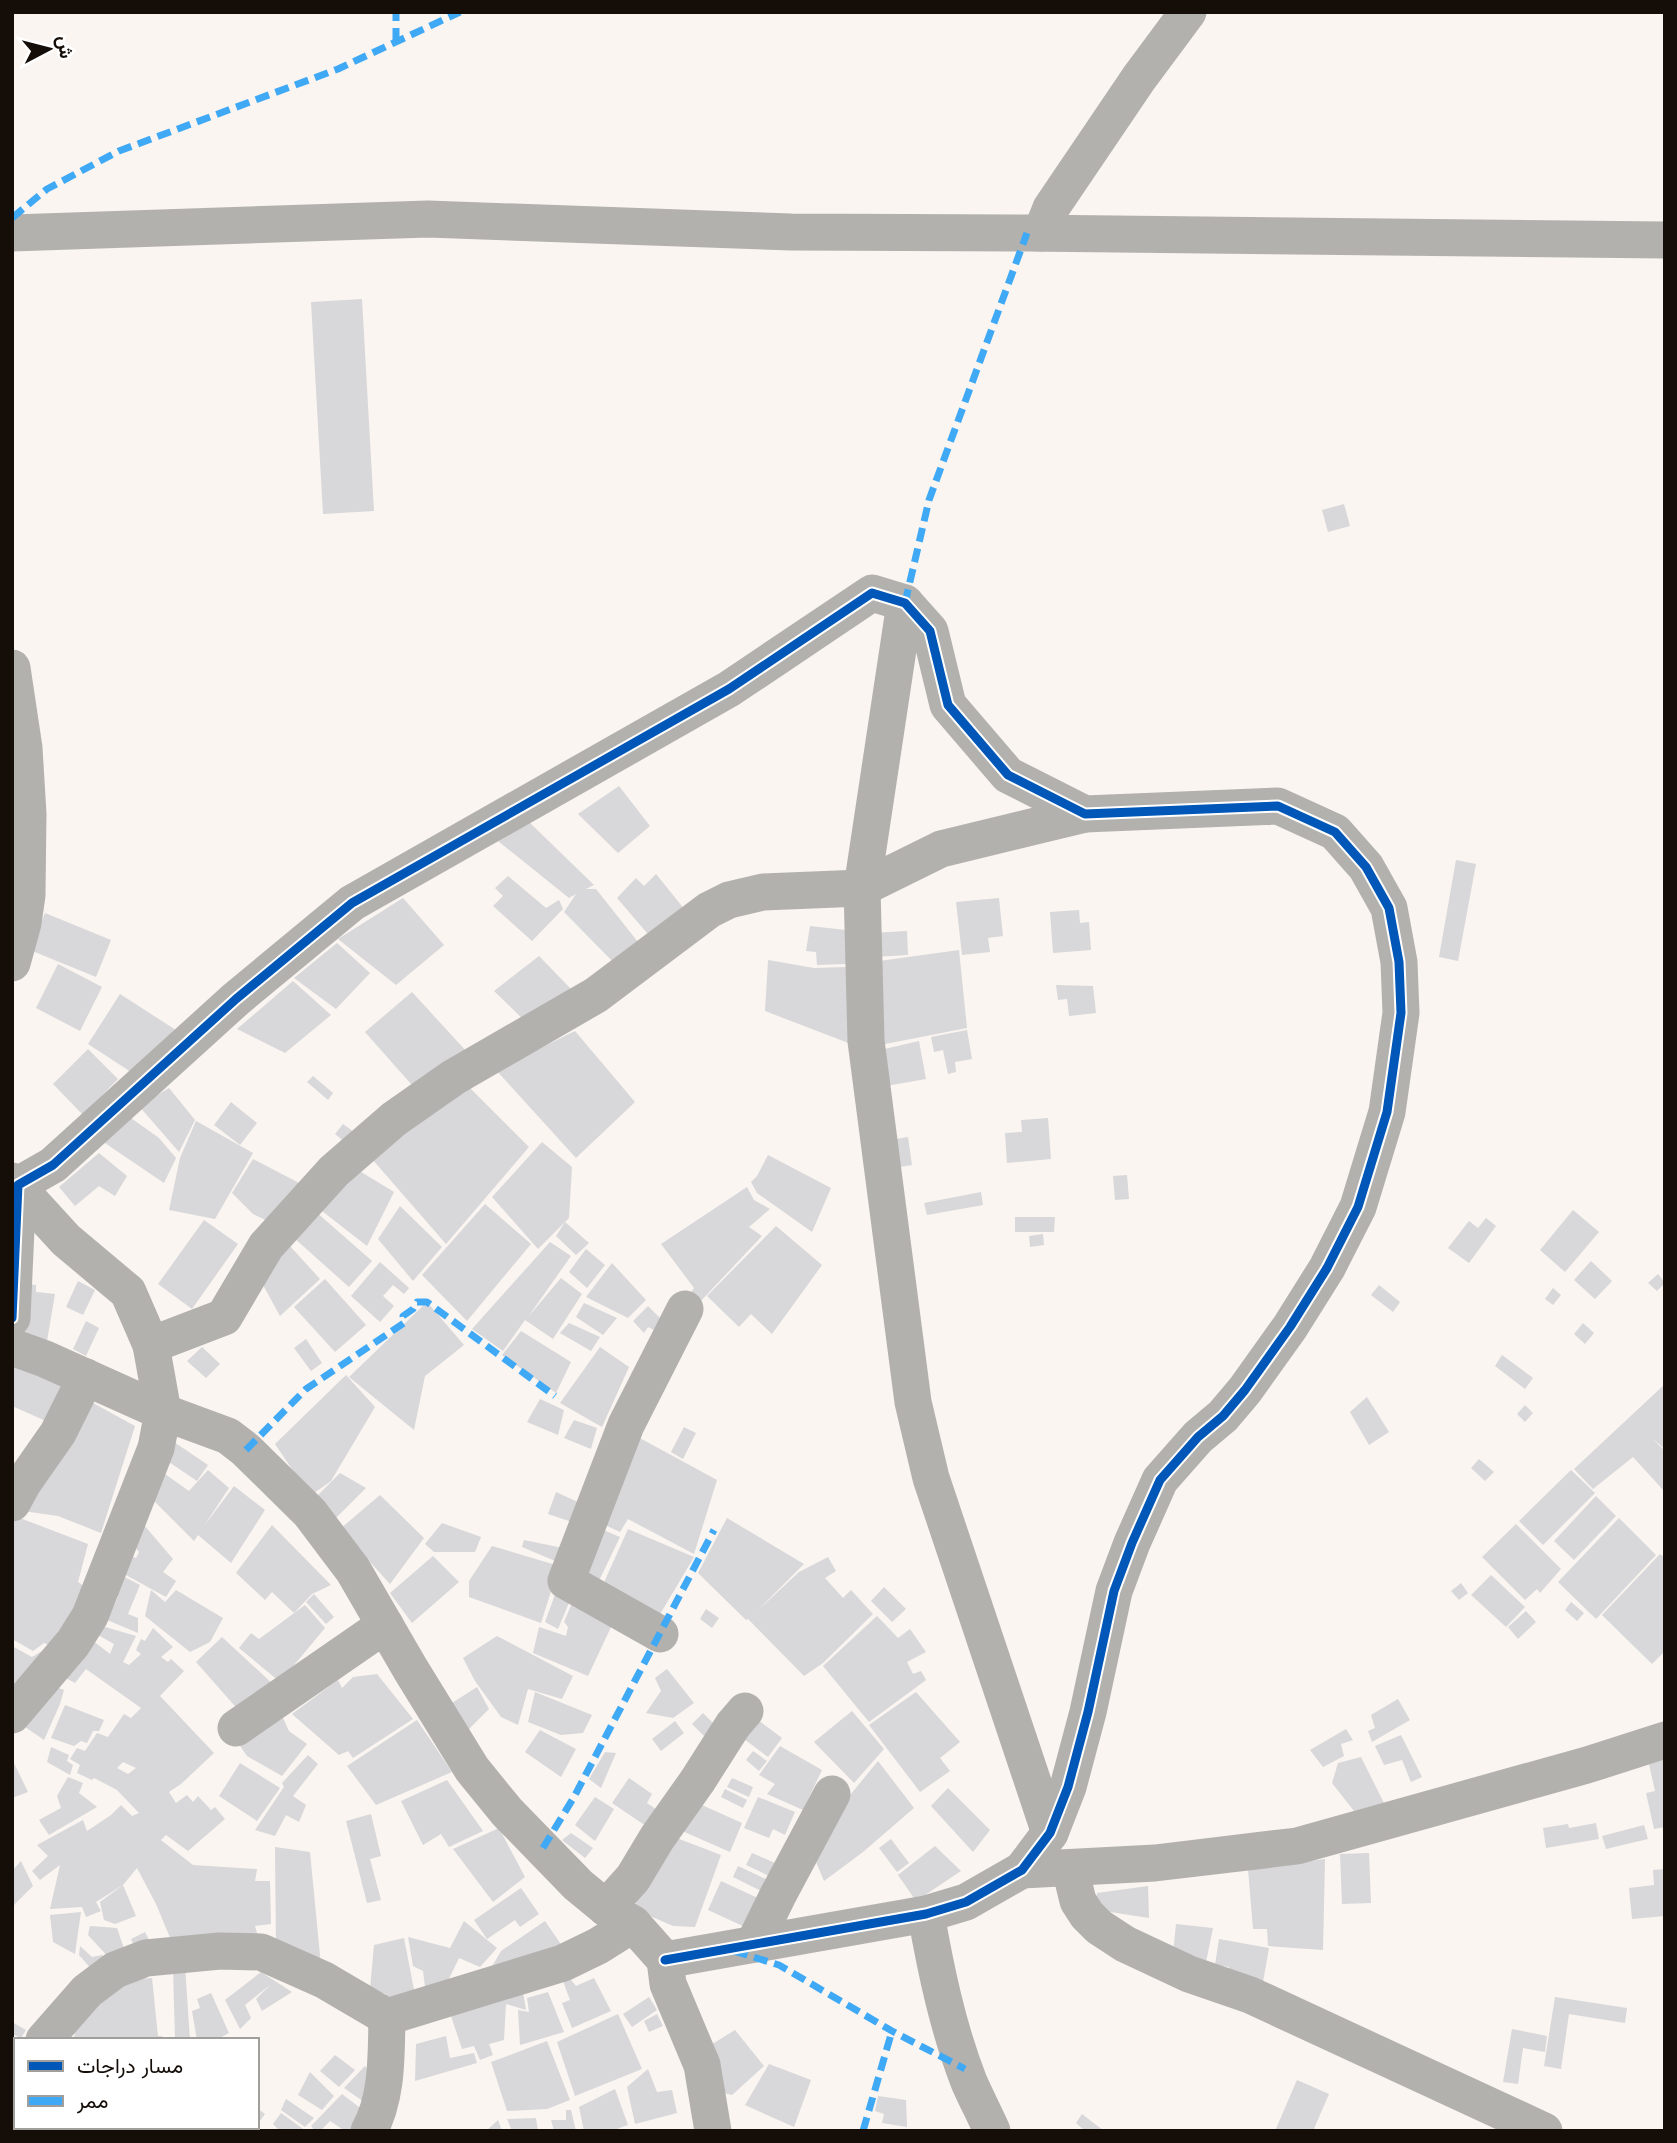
<svg xmlns="http://www.w3.org/2000/svg" width="1677" height="2143" font-family="'Libre Baskerville',Vazirmatn,serif">
<rect width="100%" height="100%" fill="#faf5f1"/>
<g fill="#d8d7d9" fill-rule="evenodd">
<polygon points="362,299 374,511 323,514 311,302"/>
<polygon points="1344,504 1350,526 1328,532 1322,510"/>
<polygon points="619,786 650,826 618,853 578,814"/>
<polygon points="528,821 594,885 586,889 596,889 638,942 617,966 564,912 576,894 569,898 498,841"/>
<polygon points="1456,860 1476,864 1458,961 1439,957"/>
<polygon points="656,874 685,910 653,940 617,898 636,878 644,886"/>
<polygon points="508,876 546,908 559,900 563,909 532,941 493,906 503,896 495,888"/>
<polygon points="403,898 444,945 396,985 338,939"/>
<polygon points="999,898 1003,936 988,938 990,952 962,955 956,902"/>
<polygon points="1079,910 1080,923 1089,922 1091,950 1053,953 1050,912"/>
<polygon points="45,913 111,940 96,977 30,950"/>
<polygon points="810,926 846,930 846,964 817,965 816,952 806,951"/>
<polygon points="907,931 908,955 873,957 872,933"/>
<polygon points="337,943 370,973 336,1009 294,978"/>
<polygon points="959,950 967,1028 875,1046 872,962"/>
<polygon points="539,956 572,990 527,1023 494,991"/>
<polygon points="768,960 814,968 846,967 851,1044 765,1011"/>
<polygon points="58,964 102,987 80,1031 36,1008"/>
<polygon points="293,981 331,1015 285,1053 237,1029"/>
<polygon points="1056,985 1093,986 1096,1013 1069,1016 1067,999 1058,1000"/>
<polygon points="412,992 467,1052 419,1093 365,1032"/>
<polygon points="120,994 179,1032 131,1072 88,1044"/>
<polygon points="967,1030 972,1059 955,1062 956,1072 948,1074 943,1050 934,1052 931,1037"/>
<polygon points="575,1031 635,1102 576,1158 496,1070"/>
<polygon points="919,1041 926,1079 886,1086 880,1050"/>
<polygon points="88,1049 118,1079 83,1115 53,1084"/>
<polygon points="313,1076 333,1093 328,1100 307,1082"/>
<polygon points="467,1085 529,1147 446,1244 372,1159"/>
<polygon points="169,1088 195,1120 179,1152 139,1106"/>
<polygon points="231,1102 257,1123 240,1145 214,1125"/>
<polygon points="128,1116 159,1138 176,1158 164,1183 96,1137"/>
<polygon points="1048,1118 1051,1159 1007,1163 1005,1133 1022,1132 1021,1120"/>
<polygon points="196,1121 253,1153 215,1219 169,1210 180,1158"/>
<polygon points="343,1124 354,1132 346,1143 335,1134"/>
<polygon points="908,1137 912,1165 900,1167 896,1139"/>
<polygon points="542,1142 572,1167 569,1218 538,1249 492,1197"/>
<polygon points="99,1153 127,1176 115,1196 99,1186 75,1206 59,1187"/>
<polygon points="768,1155 831,1188 812,1232 757,1193 751,1182 757,1176"/>
<polygon points="253,1159 303,1185 272,1223 253,1214 232,1193"/>
<polygon points="353,1167 394,1192 367,1246 322,1211"/>
<polygon points="1127,1175 1129,1199 1115,1200 1113,1176"/>
<polygon points="747,1187 754,1200 770,1209 749,1227 762,1236 698,1304 688,1296 694,1288 661,1244"/>
<polygon points="981,1192 983,1205 927,1215 924,1203"/>
<polygon points="485,1204 531,1244 467,1321 422,1275"/>
<polygon points="400,1206 442,1247 413,1281 378,1239"/>
<polygon points="1573,1210 1599,1232 1565,1272 1540,1250"/>
<polygon points="315,1211 372,1261 349,1287 293,1237"/>
<polygon points="1015,1217 1055,1217 1054,1232 1015,1232"/>
<polygon points="1486,1218 1496,1226 1469,1263 1448,1248 1469,1221 1478,1228"/>
<polygon points="204,1220 238,1244 192,1309 158,1284"/>
<polygon points="565,1222 589,1243 576,1255 556,1236"/>
<polygon points="776,1226 822,1265 772,1334 751,1314 739,1327 707,1296"/>
<polygon points="1043,1234 1044,1245 1030,1247 1029,1236"/>
<polygon points="550,1242 571,1256 528,1317 561,1278 582,1294 553,1339 525,1320 503,1351 472,1329"/>
<polygon points="289,1245 320,1279 280,1316 257,1274"/>
<polygon points="586,1249 605,1265 587,1288 569,1272"/>
<polygon points="1591,1261 1612,1281 1595,1299 1574,1280"/>
<polygon points="380,1262 409,1288 404,1294 393,1285 383,1296 394,1306 380,1322 351,1296"/>
<polygon points="612,1263 646,1300 628,1318 586,1297"/>
<polygon points="1658,1274 1665,1283 1657,1291 1648,1283"/>
<polygon points="325,1279 366,1325 335,1352 294,1307"/>
<polygon points="78,1281 95,1290 83,1315 66,1307"/>
<polygon points="22,1283 36,1285 36,1292 55,1294 47,1341 21,1337"/>
<polygon points="1379,1285 1400,1302 1393,1312 1371,1295"/>
<polygon points="1553,1288 1561,1295 1553,1305 1545,1299"/>
<polygon points="427,1302 464,1345 425,1376 414,1430 349,1377"/>
<polygon points="584,1303 617,1318 603,1335 576,1317"/>
<polygon points="648,1306 660,1318 654,1330 648,1327 644,1333 633,1321"/>
<polygon points="86,1321 99,1328 86,1356 73,1349"/>
<polygon points="569,1323 600,1337 591,1351 560,1333"/>
<polygon points="1583,1323 1594,1333 1585,1344 1574,1334"/>
<polygon points="521,1331 571,1362 556,1393 502,1355"/>
<polygon points="306,1339 322,1363 311,1371 294,1348"/>
<polygon points="202,1347 220,1364 206,1378 187,1361"/>
<polygon points="600,1347 629,1367 602,1427 560,1403"/>
<polygon points="1502,1355 1533,1378 1525,1389 1495,1366"/>
<polygon points="12,1364 67,1380 46,1421 12,1406"/>
<polygon points="346,1375 375,1407 331,1481 310,1496 275,1444"/>
<polygon points="1665,1384 1665,1449 1653,1439 1665,1451 1665,1492 1633,1457 1593,1489 1574,1469"/>
<polygon points="1367,1397 1389,1432 1369,1445 1350,1412"/>
<polygon points="84,1398 135,1426 101,1533 58,1516 16,1510"/>
<polygon points="540,1399 564,1410 558,1435 527,1422"/>
<polygon points="1525,1405 1533,1413 1525,1422 1517,1414"/>
<polygon points="574,1420 597,1428 591,1449 564,1438"/>
<polygon points="684,1427 696,1433 683,1459 671,1452"/>
<polygon points="636,1436 717,1480 694,1554 628,1519 620,1532 594,1520"/>
<polygon points="174,1442 208,1465 197,1481 163,1458"/>
<polygon points="1479,1459 1494,1472 1485,1481 1471,1468"/>
<polygon points="158,1469 189,1491 208,1470 229,1488 204,1526 234,1486 265,1510 231,1563 198,1535 194,1541 144,1491"/>
<polygon points="1571,1470 1595,1493 1543,1545 1519,1521"/>
<polygon points="340,1473 366,1488 335,1519 318,1495"/>
<polygon points="556,1492 580,1503 578,1524 548,1514"/>
<polygon points="380,1495 424,1538 390,1584 340,1529"/>
<polygon points="1596,1496 1616,1516 1574,1560 1554,1541"/>
<polygon points="12,1515 88,1544 78,1582 89,1590 55,1648 44,1643 33,1651 12,1639"/>
<polygon points="727,1518 804,1564 755,1613 799,1572 828,1557 836,1571 825,1578 843,1598 851,1590 873,1614 823,1663 804,1676 748,1619 746,1620 698,1573"/>
<polygon points="1619,1518 1656,1555 1596,1619 1558,1582"/>
<polygon points="442,1523 481,1537 475,1552 434,1552 425,1544"/>
<polygon points="1516,1524 1561,1569 1540,1593 1537,1589 1525,1600 1482,1557"/>
<polygon points="144,1525 173,1559 163,1572 176,1581 166,1597 115,1569 124,1553 136,1558 139,1552 130,1540"/>
<polygon points="272,1525 331,1585 312,1594 294,1613 272,1592 265,1600 236,1573"/>
<polygon points="594,1526 620,1537 596,1587 578,1571"/>
<polygon points="628,1529 694,1557 656,1621 601,1589"/>
<polygon points="524,1540 563,1548 560,1563 522,1547"/>
<polygon points="492,1546 559,1566 541,1623 469,1597 469,1581"/>
<polygon points="1660,1554 1665,1558 1665,1651 1652,1664 1602,1615"/>
<polygon points="433,1556 459,1582 412,1623 390,1593"/>
<polygon points="115,1572 140,1585 128,1614 138,1618 138,1633 107,1620 118,1597 108,1593"/>
<polygon points="1491,1575 1525,1607 1506,1627 1471,1595"/>
<polygon points="1461,1583 1468,1593 1459,1600 1451,1591"/>
<polygon points="884,1587 906,1609 892,1622 871,1601"/>
<polygon points="557,1589 571,1598 558,1629 545,1622"/>
<polygon points="151,1590 165,1602 176,1590 223,1618 210,1642 190,1652 145,1616"/>
<polygon points="314,1594 334,1617 326,1624 306,1602"/>
<polygon points="1571,1602 1584,1613 1577,1621 1565,1610"/>
<polygon points="572,1603 612,1625 588,1676 533,1653 539,1627 566,1636 568,1627 564,1622"/>
<polygon points="305,1605 325,1628 280,1682 239,1648 251,1633 259,1639"/>
<polygon points="706,1609 719,1618 712,1628 700,1619"/>
<polygon points="1526,1611 1536,1622 1518,1639 1508,1627"/>
<polygon points="877,1616 898,1638 910,1629 926,1652 907,1662 913,1674 921,1671 926,1680 869,1722 823,1666"/>
<path d="M102,1626L136,1636L123,1662L129,1665L141,1654L136,1650L141,1639L145,1641L153,1628L173,1647L161,1657L168,1662L171,1659L184,1671L160,1696L214,1753L181,1784L169,1792L176,1803L187,1795L193,1802L198,1796L211,1810L215,1807L225,1819L188,1851L166,1835L161,1840L193,1865L257,1869L255,1881H270L271,1924L255,1926L259,1940H171L156,1904L137,1868L123,1885L96,1902L101,1911L86,1917L82,1907L50,1909L60,1865L40,1880L32,1871L48,1856L37,1845L83,1820L87,1831L111,1815L121,1805L132,1816L139,1813L117,1790L94,1778L92,1780L77,1773L80,1765L70,1759L77,1748L85,1751L97,1733L108,1737L124,1714L131,1718L141,1708L86,1669L75,1683L60,1675L92,1640L110,1654L114,1644L98,1635ZM123,1762L136,1768L128,1774L117,1768Z"/>
<polygon points="497,1636 573,1676 562,1699 528,1689 518,1725 501,1717 475,1681 463,1658"/>
<polygon points="222,1637 275,1686 241,1713 196,1662"/>
<polygon points="12,1646 32,1657 42,1651 12,1703"/>
<polygon points="667,1669 694,1703 673,1718 646,1713 661,1691 655,1678"/>
<polygon points="377,1674 413,1719 353,1758 348,1751 339,1755 292,1714 338,1680 342,1688 353,1677"/>
<polygon points="45,1683 64,1690 60,1704 44,1740 18,1722"/>
<polygon points="477,1687 489,1709 460,1738 441,1710"/>
<polygon points="535,1692 592,1715 583,1733 561,1735 528,1722"/>
<polygon points="916,1692 960,1742 940,1758 950,1771 920,1792 869,1725"/>
<polygon points="1398,1699 1410,1720 1372,1742 1368,1731 1375,1728 1371,1715"/>
<polygon points="65,1705 104,1720 99,1731 93,1731 87,1743 81,1741 74,1746 51,1738"/>
<polygon points="852,1711 884,1749 854,1783 814,1742"/>
<polygon points="703,1713 716,1726 705,1737 692,1724"/>
<polygon points="750,1714 782,1738 768,1757 744,1739"/>
<polygon points="283,1718 289,1731 307,1744 282,1776 247,1756 238,1743"/>
<polygon points="417,1720 452,1772 376,1805 347,1766"/>
<polygon points="675,1721 684,1733 661,1751 652,1739"/>
<polygon points="1346,1729 1353,1740 1341,1744 1344,1756 1323,1767 1310,1750"/>
<polygon points="540,1730 576,1749 561,1777 525,1752"/>
<polygon points="1401,1735 1422,1777 1411,1782 1402,1760 1384,1765 1375,1746"/>
<polygon points="780,1746 822,1770 803,1810 767,1794 775,1784 759,1775"/>
<polygon points="51,1747 69,1755 67,1761 73,1765 70,1775 47,1762"/>
<polygon points="753,1751 767,1761 759,1771 746,1760"/>
<polygon points="605,1752 616,1753 601,1788 589,1779"/>
<polygon points="308,1755 318,1764 293,1796 306,1805 299,1822 286,1815 275,1836 255,1830 284,1787 282,1783"/>
<polygon points="1361,1757 1384,1803 1354,1811 1332,1783 1338,1763"/>
<polygon points="12,1759 28,1792 12,1798"/>
<polygon points="1665,1759 1665,1827 1654,1829 1646,1793 1655,1791 1649,1764"/>
<polygon points="878,1761 914,1808 863,1852 824,1881 812,1852 828,1822"/>
<polygon points="240,1763 280,1788 257,1821 219,1796"/>
<polygon points="68,1777 83,1783 79,1793 97,1807 49,1835 39,1820 61,1808 57,1796"/>
<polygon points="629,1778 652,1794 647,1803 660,1812 649,1828 612,1803"/>
<polygon points="732,1778 753,1787 749,1797 727,1787"/>
<polygon points="447,1780 483,1831 449,1847 441,1834 423,1845 401,1801"/>
<polygon points="948,1788 990,1830 973,1852 931,1806"/>
<polygon points="725,1789 747,1800 743,1808 721,1797"/>
<polygon points="595,1797 614,1809 595,1841 575,1825"/>
<polygon points="758,1797 795,1812 785,1835 773,1829 769,1838 744,1828"/>
<polygon points="693,1801 742,1823 730,1852 680,1830"/>
<polygon points="371,1814 381,1856 370,1859 381,1900 367,1903 346,1821"/>
<polygon points="1596,1823 1599,1839 1546,1848 1543,1828 1568,1824 1569,1828"/>
<polygon points="1644,1825 1648,1839 1606,1849 1602,1836"/>
<polygon points="499,1828 525,1877 493,1902 453,1849"/>
<polygon points="571,1833 593,1848 585,1858 562,1840"/>
<polygon points="674,1837 721,1855 695,1927 673,1926 634,1909 641,1888"/>
<polygon points="891,1839 909,1863 897,1872 879,1848"/>
<polygon points="935,1846 961,1871 916,1901 898,1875"/>
<polygon points="275,1847 310,1852 322,1976 276,1953"/>
<polygon points="752,1853 775,1863 769,1876 746,1865"/>
<polygon points="1369,1853 1371,1903 1342,1904 1340,1854"/>
<polygon points="1325,1859 1323,1950 1268,1946 1267,1929 1253,1929 1248,1869"/>
<polygon points="21,1861 33,1886 12,1907 12,1871"/>
<polygon points="738,1866 770,1881 765,1893 733,1877"/>
<polygon points="1665,1869 1665,1916 1632,1919 1629,1888 1654,1885 1653,1870"/>
<polygon points="721,1881 760,1899 747,1928 708,1910"/>
<polygon points="123,1885 136,1916 115,1924 104,1920 100,1902"/>
<polygon points="1148,1886 1149,1918 1097,1910 1097,1893"/>
<polygon points="521,1888 539,1914 520,1927 515,1920 487,1939 474,1920"/>
<polygon points="81,1912 75,1954 53,1942 50,1915"/>
<polygon points="464,1921 497,1948 480,1967 459,1958 445,1987 426,1995 423,1971 413,1966 408,1937 450,1948"/>
<polygon points="545,1921 567,1953 484,1980 501,1951"/>
<polygon points="1176,1924 1213,1928 1203,1977 1172,1964"/>
<polygon points="90,1926 117,1928 126,1954 113,1962 88,1935"/>
<polygon points="145,1932 152,1946 138,1954 131,1939"/>
<polygon points="404,1938 416,2000 383,2002 386,1994 370,1989 374,1945"/>
<polygon points="1219,1939 1269,1948 1262,1988 1226,1981 1229,1967 1215,1965"/>
<polygon points="80,1946 92,1957 102,1955 109,1965 95,1973 79,1955"/>
<polygon points="185,1966 190,2040 175,2040 173,1968"/>
<polygon points="261,1972 292,1992 262,2011 256,1999 270,1985 245,2005 251,2018 240,2029 225,2000"/>
<polygon points="152,1978 158,2036 162,2036 163,2040 71,2040 75,2035 66,2026 91,1997 138,1979"/>
<polygon points="594,1978 611,2011 572,2028 562,2003 570,2000 563,1981 571,1980 576,1986"/>
<polygon points="523,1992 526,2010 506,2004 504,2040 489,2044 493,2055 480,2060 474,2046 462,2049 451,2016"/>
<polygon points="548,1992 564,2032 520,2045 518,2010 529,2012 527,1998"/>
<polygon points="211,1993 229,2033 216,2040 197,2040 192,2011 200,2008 197,1999"/>
<polygon points="649,1997 657,2010 632,2027 623,2014"/>
<polygon points="1555,1997 1627,2008 1625,2023 1569,2014 1561,2069 1544,2066"/>
<polygon points="618,2014 642,2069 575,2096 557,2042"/>
<polygon points="657,2014 663,2026 649,2032 644,2021"/>
<polygon points="12,2022 26,2030 21,2038 12,2034"/>
<polygon points="1512,2029 1547,2036 1545,2052 1523,2048 1518,2084 1503,2082"/>
<polygon points="735,2030 764,2066 732,2095 711,2090 701,2051"/>
<polygon points="446,2036 450,2058 474,2053 477,2063 415,2081 416,2044"/>
<polygon points="547,2041 570,2100 547,2109 507,2111 491,2062"/>
<polygon points="335,2055 355,2070 339,2087 320,2071"/>
<polygon points="769,2064 811,2080 794,2127 745,2105"/>
<polygon points="365,2066 373,2077 367,2104 344,2088"/>
<polygon points="648,2069 657,2092 672,2090 677,2113 635,2124 627,2087"/>
<polygon points="310,2072 334,2096 322,2110 298,2095"/>
<polygon points="1297,2080 1329,2094 1313,2131 1275,2131"/>
<polygon points="12,2082 16,2086 16,2117 12,2115"/>
<polygon points="615,2089 628,2125 611,2131 584,2131 579,2107"/>
<polygon points="342,2094 364,2111 349,2131 345,2131 330,2121 320,2131 315,2131 311,2126"/>
<polygon points="878,2096 906,2100 907,2127 882,2123 884,2114 875,2111"/>
<polygon points="286,2099 314,2118 305,2127 281,2110"/>
<polygon points="257,2108 265,2114 257,2125"/>
<polygon points="566,2110 571,2110 576,2131 554,2131 551,2120 566,2120"/>
<polygon points="281,2113 306,2131 275,2131 278,2129 273,2124"/>
<polygon points="1082,2114 1104,2131 1085,2131 1076,2123"/>
<polygon points="536,2118 538,2131 512,2131 507,2119"/>
<polygon points="498,2120 502,2131 486,2131"/>
<polygon points="26,2127 93,2127 96,2131 22,2131"/>
<polygon points="135,2127 166,2127 167,2131 127,2131"/>
<polygon points="198,2127 256,2127 253,2131 204,2131"/>
</g>
<g fill="none" stroke-linecap="round" stroke-linejoin="round">
<g stroke="#b3b1ae" stroke-width="37">
<polyline points="12,233 428,219 791,232 1027,233 1665,240"/>
<polyline points="1041,233 1051,208 1139,78 1188,12"/>
<polyline points="905,603 862,888 866,1041 913,1402 931,1478 1050,1833"/>
<polyline points="12,668 24,748 28,814 27,895 23,923 12,963"/>
<polyline points="12,1181 66,1240 128,1292 151,1345 163,1412 156,1448 90,1616 73,1643 12,1715"/>
<polyline points="12,1318 18,1185 53,1165 236,999 352,903 729,689 872,593 905,603 930,631 948,705 1008,775 1085,814 1278,806 1335,832 1366,867 1389,908 1399,962 1401,1013 1387,1112 1358,1207 1327,1268 1290,1327 1245,1390 1223,1416 1198,1437 1160,1480 1132,1543 1114,1591 1088,1712 1068,1787 1050,1833 1022,1870 966,1902 926,1914 665,1960"/>
<polyline points="151,1345 224,1317 266,1246 334,1171 394,1119 454,1077 596,995 709,910 729,900 763,892 862,888 941,849 1085,814"/>
<polyline points="12,1347 45,1359 163,1412 228,1436 246,1450 310,1513 353,1570 411,1670 472,1769 507,1812 578,1885 606,1908 633,1924 665,1960 668,1984 702,2065 713,2131"/>
<polyline points="12,1503 23,1483 58,1433 86,1377"/>
<polyline points="660,1634 566,1581 626,1425 685,1309"/>
<polyline points="236,1728 385,1625"/>
<polyline points="1070,1868 1078,1901 1087,1915 1099,1927 1125,1944 1189,1974 1250,1995 1544,2131"/>
<polyline points="1022,1870 1155,1863 1297,1846 1587,1765 1665,1740"/>
<polyline points="606,1908 633,1878 657,1838 698,1780 733,1725 745,1711"/>
<path d="M926,1914C936,1971 948,2028 969,2082C976,2098 985,2115 992,2131"/>
<polyline points="754,1944 778,1895 832,1794"/>
<polyline points="44,2040 87,1991 115,1970 146,1958 220,1951 261,1952 324,1980 387,2017"/>
<polyline points="12,2070 16,2066"/>
<path d="M369,2131C388,2097 386,2054 387,2017L563,1963L598,1946L633,1924"/>
</g>
<g stroke="#3fa9f5" stroke-width="7" stroke-dasharray="14 7" stroke-linecap="butt">
<polyline points="396,42 396,12"/>
<polyline points="12,218 47,189 119,151 338,69 460,12"/>
<polyline points="905,603 929,500 1027,233"/>
<polyline points="246,1450 306,1389 404,1323 403,1316 413,1309 417,1302 427,1302 555,1396"/>
<polyline points="543,1848 574,1797 714,1530"/>
<polyline points="734,1951 779,1965 892,2031 965,2069"/>
<polyline points="863,2131 892,2031"/>
</g>
<defs>
<polyline id="cycleway" points="12,1318 18,1185 53,1165 236,999 352,903 729,689 872,593 905,603 930,631 948,705 1008,775 1085,814 1278,806 1335,832 1366,867 1389,908 1399,962 1401,1013 1387,1112 1358,1207 1327,1268 1290,1327 1245,1390 1223,1416 1198,1437 1160,1480 1132,1543 1114,1591 1088,1712 1068,1787 1050,1833 1022,1870 966,1902 926,1914 665,1960"/>
</defs>
<use href="#cycleway" stroke="#fff" stroke-width="13"/>
<use href="#cycleway" stroke="#0057b8" stroke-width="9"/>
</g>
<rect width="1677" height="2143" fill="none" stroke="#150e08" stroke-width="28"/>
<rect x="14" y="2038" width="245" height="91" fill="#ffffff" stroke="#a19f9c" stroke-width="2"/>
<rect x="28" y="2061" width="35" height="10" fill="#0057b8" stroke="#a19f9c" stroke-width="2"/>
<text x="77" y="2073" font-size="21" fill="#150e08">مسار دراجات</text>
<rect x="28" y="2096" width="35" height="10" fill="#3fa9f5" stroke="#a19f9c" stroke-width="2"/>
<text x="77" y="2108" font-size="21" fill="#150e08">ممر</text>
<g transform="translate(49 49) rotate(83)" stroke="#ffffff" stroke-width="5" paint-order="stroke">
<path d="M0-5L12 26L0 18L-12 26Z" fill="#150e08"/>
<text y="-10" font-size="19" font-weight="bold" text-anchor="middle" fill="#150e08">ش</text>
</g>
</svg>
